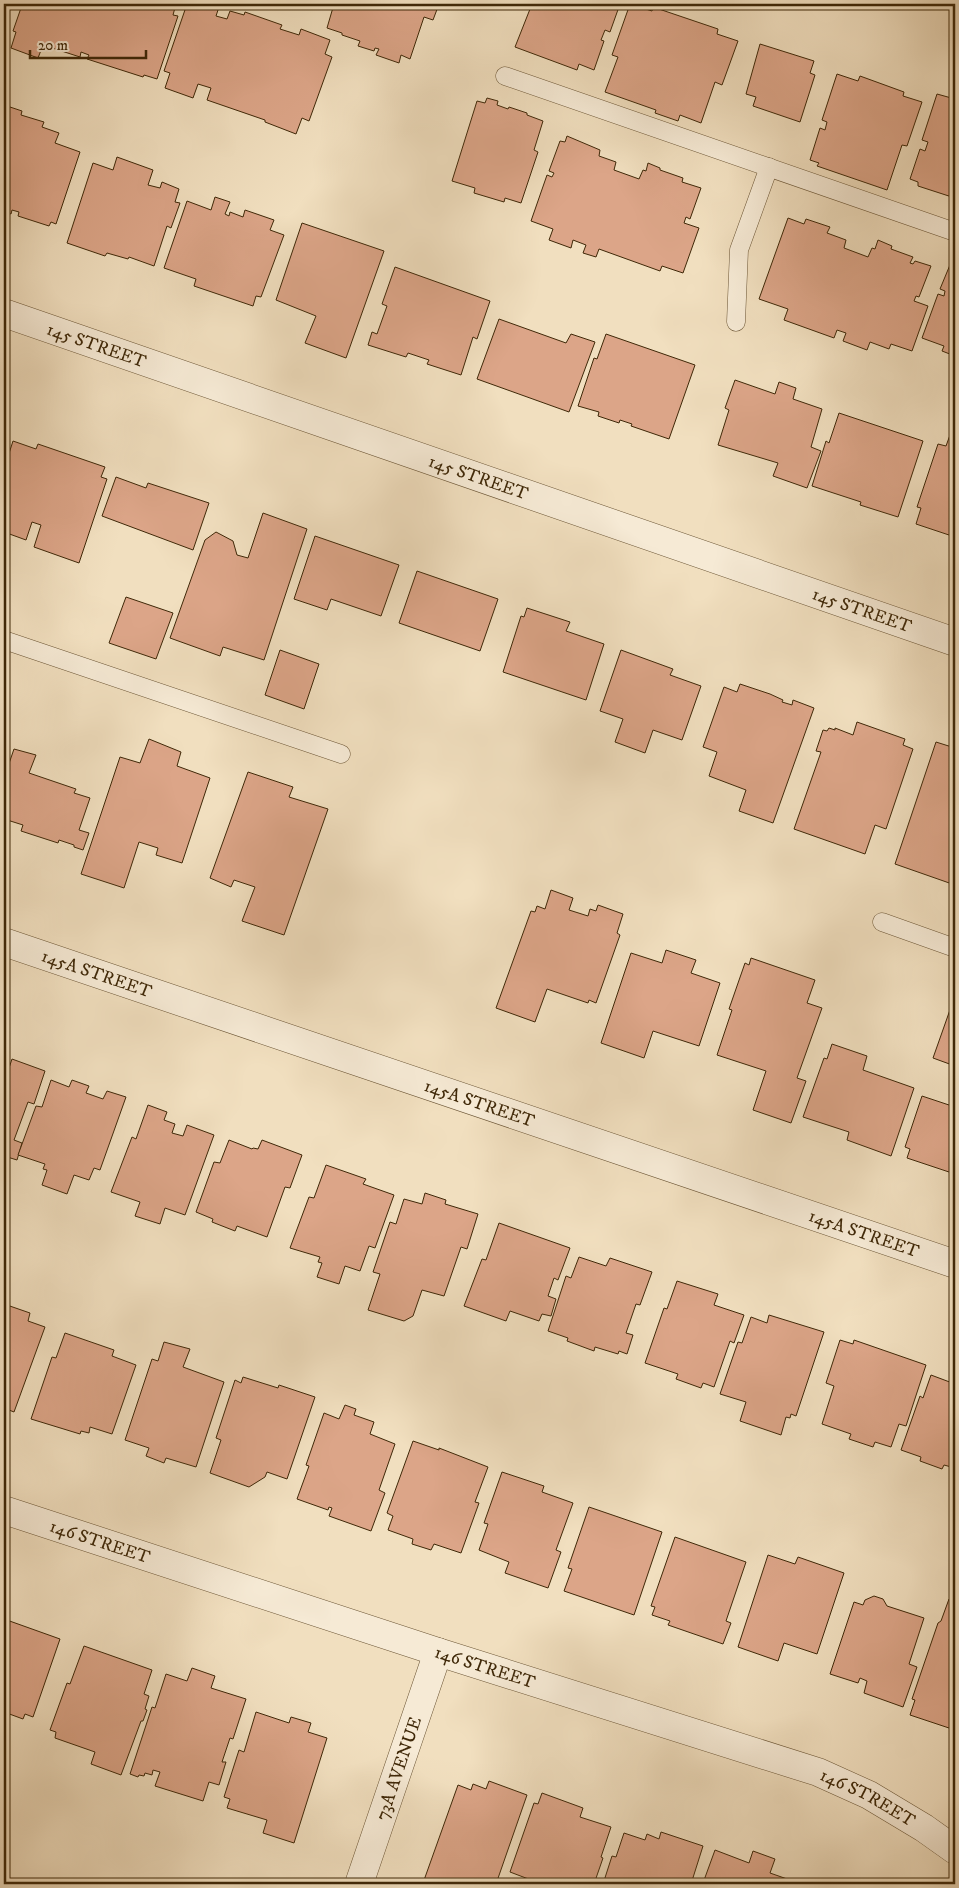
<svg xmlns="http://www.w3.org/2000/svg" width="959" height="1888" font-family="'IM FELL DW Pica',serif">
<rect width="100%" height="100%" fill="#f1dfbf"/>
<filter id="stains"><feTurbulence type="fractalNoise" baseFrequency=".004" numOctaves="4"/><feColorMatrix values="0 0 0 0 .2 0 0 0 0 .09 0 0 0 0 .02 0 0 0 .5 -.17"/></filter>
<radialGradient id="worn" r=".72"><stop offset=".6" stop-color="#630" stop-opacity="0"/><stop offset="1" stop-color="#630" stop-opacity=".3"/></radialGradient>
<g fill="#dca588" stroke="#3f2808">
<polygon points="20,4 176,4 173,15 178,16 157,79 144,75 143,77 87,59 89,55 81,52 80,57 43,45 38,58 11,48 16,32 13,31 22,5"/>
<polygon points="187,4 220,4 216,16 227,19 230,11 244,15 245,12 282,25 280,29 299,35 301,29 330,40 325,54 332,57 309,121 302,118 296,134 265,122 265,120 207,100 211,88 198,84 193,98 165,88 170,73 164,71"/>
<polygon points="334,4 439,4 433,20 424,17 410,59 401,55 399,63 376,55 379,49 375,48 374,51 358,46 360,41 342,35 342,33 327,28"/>
<polygon points="532,4 620,4 610,32 605,30 601,40 604,41 594,70 579,64 577,70 515,47"/>
<polygon points="630,4 652,11 653,7 718,29 717,34 738,41 722,85 715,82 701,123 680,115 678,121 655,113 656,110 605,92 618,57 612,55"/>
<polygon points="760,44 814,61 810,73 815,75 800,122 753,106 756,97 746,94"/>
<polygon points="837,74 858,81 860,76 904,92 903,96 922,102 907,146 902,145 887,190 817,166 819,163 810,160 820,128 825,130 827,122 822,120"/>
<polygon points="937,94 955,99 955,198 918,186 918,182 910,179 920,149 925,151 928,142 922,140"/>
<polygon points="487,98 498,101 497,105 508,109 509,107 527,113 527,115 543,121 534,150 538,152 521,203 505,198 504,202 474,193 475,188 452,181 477,101 485,103"/>
<polygon points="4,105 22,111 21,115 44,122 42,127 59,133 55,143 80,152 56,224 51,222 49,226 18,216 19,212 12,210 11,214 4,211"/>
<polygon points="567,136 600,150 599,156 616,162 614,170 639,179 643,170 646,171 648,163 660,168 660,170 683,178 682,182 701,188 690,219 686,217 684,223 699,228 683,273 662,266 660,271 599,249 596,257 583,253 586,245 573,240 571,248 549,240 553,229 531,221 547,175 552,177 554,173 549,171 560,141 565,142"/>
<polygon points="117,157 153,170 148,185 160,188 162,182 179,189 175,202 180,203 171,228 167,226 154,266 129,257 128,259 107,253 105,256 67,243 93,163 113,170"/>
<polygon points="215,197 230,202 225,214 229,216 230,212 243,217 245,210 274,220 270,230 284,235 261,297 256,296 253,306 194,286 196,279 164,268 187,201 211,210"/>
<polygon points="788,218 804,224 806,219 830,227 827,233 846,240 844,248 868,257 872,248 875,249 878,240 892,246 891,249 913,257 910,263 913,264 915,261 931,266 919,297 916,296 914,301 928,306 912,351 891,344 889,349 870,342 867,350 843,341 846,333 837,330 834,338 784,320 788,309 759,299"/>
<polygon points="302,223 384,251 346,358 305,343 316,316 276,300"/>
<polygon points="952,260 955,261 955,356 942,351 944,346 922,338 938,294 944,296 945,291 940,289"/>
<polygon points="395,267 490,301 477,339 473,337 461,375 427,364 429,360 408,353 406,357 368,345 372,332 377,334 387,306 382,304"/>
<polygon points="499,319 566,343 571,334 595,342 569,412 477,379"/>
<polygon points="606,334 695,365 669,439 631,426 632,424 620,420 619,423 598,416 599,412 578,406 594,358 597,359"/>
<polygon points="735,380 775,394 779,382 796,388 793,399 822,409 811,447 821,451 807,488 773,476 778,463 718,445 729,410 725,408"/>
<polygon points="839,413 923,441 898,517 860,505 861,502 812,486 826,441 829,443"/>
<polygon points="950,435 955,436 955,537 916,524 921,508 917,507 938,444 946,446"/>
<polygon points="13,441 36,449 38,444 105,467 101,477 107,479 79,563 34,547 41,525 32,522 26,540 4,532 4,469"/>
<polygon points="116,477 146,488 148,483 209,503 193,550 102,516"/>
<polygon points="263,513 307,529 264,660 223,647 220,656 170,638 205,540 216,532 233,541 237,555 248,558"/>
<polygon points="315,536 399,565 381,616 331,599 327,610 294,599"/>
<polygon points="417,571 498,599 480,651 399,623"/>
<polygon points="126,597 173,613 156,659 109,643"/>
<polygon points="527,608 570,622 566,631 604,644 586,700 503,672 521,616 524,617"/>
<polygon points="280,650 319,664 304,709 265,695"/>
<polygon points="621,650 673,669 670,675 701,686 682,740 653,730 645,753 615,742 623,719 600,711"/>
<polygon points="740,684 770,694 783,700 782,702 792,705 793,700 814,708 773,823 739,811 746,790 709,776 717,752 703,747 724,687 737,692"/>
<polygon points="857,722 905,739 903,745 913,749 886,829 875,825 865,854 794,829 821,752 816,751 823,730 827,731 829,728 835,730 835,728 853,735"/>
<polygon points="149,739 181,752 177,766 210,778 182,863 156,855 158,848 139,842 124,888 81,874 120,757 140,763"/>
<polygon points="936,742 955,748 955,885 895,864"/>
<polygon points="14,749 36,755 29,773 76,789 74,793 90,798 79,830 89,833 83,850 74,847 74,845 59,840 58,843 21,831 23,825 4,819 4,778"/>
<polygon points="248,772 293,787 289,797 328,809 284,935 242,921 255,887 234,880 231,887 210,878"/>
<polygon points="551,890 573,898 569,910 588,916 590,909 596,911 598,905 623,914 617,933 620,935 596,1003 589,1000 588,1003 547,989 535,1022 496,1008 531,911 535,912 537,906 545,909"/>
<polygon points="666,950 696,960 691,973 720,983 699,1046 653,1031 644,1058 601,1043 631,953 662,963"/>
<polygon points="751,958 815,980 807,1003 822,1008 797,1078 806,1081 791,1123 753,1110 766,1071 717,1055 732,1010 729,1009 745,963 749,965"/>
<polygon points="951,1007 955,1009 955,1066 933,1058"/>
<polygon points="832,1044 867,1056 863,1070 914,1088 891,1156 847,1140 849,1132 803,1117 824,1058 827,1059"/>
<polygon points="12,1059 45,1071 34,1104 28,1102 14,1140 22,1143 17,1160 4,1156 4,1070 8,1071"/>
<polygon points="51,1080 69,1087 72,1080 89,1086 86,1093 103,1099 107,1091 126,1097 100,1170 94,1168 89,1180 74,1175 67,1194 42,1185 47,1170 43,1169 45,1164 18,1155 36,1106 42,1107"/>
<polygon points="922,1096 955,1107 955,1174 907,1158 910,1149 905,1147"/>
<polygon points="148,1105 167,1112 164,1120 175,1124 172,1133 183,1136 187,1125 214,1135 185,1215 165,1208 160,1224 135,1216 140,1202 111,1192 132,1137 136,1139"/>
<polygon points="229,1140 252,1149 253,1148 258,1149 262,1140 302,1155 290,1188 285,1187 267,1237 237,1226 235,1231 212,1222 213,1219 196,1212 214,1162 220,1163"/>
<polygon points="326,1165 366,1179 363,1184 394,1195 375,1248 369,1246 360,1271 345,1266 339,1284 317,1277 322,1263 318,1262 320,1257 290,1248 309,1197 314,1198"/>
<polygon points="425,1193 446,1200 445,1204 478,1214 467,1249 461,1247 444,1296 422,1290 413,1316 404,1321 368,1310 380,1274 373,1272 390,1222 396,1224 404,1199 422,1204"/>
<polygon points="499,1223 570,1248 558,1280 554,1278 548,1296 556,1299 551,1316 542,1314 539,1321 510,1311 506,1321 464,1306 482,1259 486,1260"/>
<polygon points="579,1257 606,1266 610,1258 652,1272 640,1305 636,1304 626,1333 633,1335 627,1354 619,1351 618,1354 595,1347 594,1351 567,1341 568,1338 548,1331 566,1276 571,1278"/>
<polygon points="677,1281 718,1294 714,1305 744,1315 734,1343 730,1341 714,1387 703,1383 701,1388 676,1379 678,1374 645,1363 664,1308 667,1309"/>
<polygon points="4,1304 30,1313 28,1321 45,1327 14,1412 4,1408"/>
<polygon points="769,1315 824,1332 796,1416 791,1414 790,1418 786,1417 781,1435 740,1421 746,1402 720,1394 738,1342 742,1343 751,1317 767,1323"/>
<polygon points="65,1333 114,1350 112,1356 136,1365 112,1434 90,1427 89,1433 81,1431 80,1434 31,1419 52,1357 56,1358"/>
<polygon points="840,1340 853,1344 854,1340 926,1365 906,1426 899,1424 891,1447 875,1442 873,1447 849,1439 851,1434 822,1424 834,1386 826,1383"/>
<polygon points="164,1342 190,1349 183,1367 224,1382 196,1467 166,1458 164,1463 146,1456 149,1448 125,1440 152,1359 158,1361"/>
<polygon points="931,1375 955,1384 955,1468 944,1465 942,1469 920,1461 921,1457 901,1450 920,1396 923,1398"/>
<polygon points="243,1377 278,1388 279,1385 315,1397 287,1479 267,1472 265,1477 249,1487 210,1473 221,1440 216,1438 235,1380 241,1383"/>
<polygon points="345,1405 356,1409 354,1415 374,1422 370,1434 395,1444 379,1490 385,1493 371,1531 329,1516 332,1508 329,1507 328,1510 297,1499 309,1466 306,1465 324,1413 339,1419"/>
<polygon points="413,1441 439,1450 439,1448 488,1467 475,1502 479,1503 461,1553 434,1544 431,1550 412,1544 413,1539 388,1530 393,1516 387,1513"/>
<polygon points="502,1472 544,1486 542,1492 573,1503 556,1550 561,1552 548,1588 505,1573 509,1562 479,1550 488,1524 484,1523"/>
<polygon points="589,1507 662,1532 634,1615 564,1591 572,1569 568,1568"/>
<polygon points="675,1537 746,1562 726,1621 731,1623 723,1644 668,1625 670,1621 652,1615 655,1607 651,1606"/>
<polygon points="768,1555 795,1564 798,1557 844,1573 817,1654 784,1643 778,1661 738,1647"/>
<polygon points="874,1596 883,1599 887,1606 924,1618 909,1664 917,1667 903,1707 864,1693 867,1681 860,1678 858,1683 830,1674 854,1602 863,1605 865,1600"/>
<polygon points="949,1599 955,1601 955,1720 952,1729 910,1715 915,1700 912,1699 938,1623 941,1621"/>
<polygon points="4,1619 60,1639 33,1717 25,1714 23,1719 4,1712"/>
<polygon points="84,1646 152,1670 144,1694 149,1696 145,1709 147,1710 143,1721 141,1721 121,1775 91,1764 95,1752 55,1738 56,1732 50,1730 67,1683 70,1684"/>
<polygon points="192,1668 215,1676 211,1688 246,1699 233,1739 230,1738 222,1762 226,1762 219,1785 209,1782 203,1801 155,1786 160,1772 153,1770 152,1775 145,1773 144,1776 139,1775 138,1777 130,1774 152,1707 155,1708 166,1674 187,1681"/>
<polygon points="256,1712 289,1723 291,1717 311,1723 308,1732 327,1738 294,1843 263,1833 267,1820 227,1808 230,1799 224,1797 239,1750 244,1752"/>
<polygon points="489,1781 527,1795 496,1884 423,1883 458,1785 471,1790 473,1784 486,1789"/>
<polygon points="542,1793 583,1808 580,1817 611,1827 601,1857 603,1858 594,1884 539,1884 539,1883 510,1872 534,1803 538,1804"/>
<polygon points="661,1832 703,1846 691,1884 603,1884 612,1856 616,1857 624,1833 645,1840 647,1834 659,1839"/>
<polygon points="715,1850 749,1863 753,1851 775,1859 770,1873 790,1880 788,1884 700,1884 703,1883"/>
</g>
<g fill="none" stroke-linecap="round" stroke-linejoin="round">
<defs>
<g id="lane">
<polyline points="505,76 955,232"/>
<polyline points="736,322 739,250 769,167"/>
<polyline points="4,640 341,754"/>
<polyline points="882,922 955,948"/>
</g>
<g id="street">
<path id="s1" d="M4,313L955,642"/>
<path id="s2" d="M4,942L955,1264"/>
<path id="s3" d="M4,1510L438,1652L818,1772L869,1795L924,1828L955,1850"/>
<path id="s4" d="M359,1884L438,1652"/>
</g>
</defs>
<use href="#lane" stroke="#6c5636" stroke-width="19"/>
<use href="#street" stroke="#6c5636" stroke-width="29"/>
<use href="#lane" stroke="#f6ead5" stroke-width="18"/>
<use href="#street" stroke="#f6ead5" stroke-width="28"/>
</g>
<g text-anchor="middle" stroke-width="5" stroke-linejoin="round" paint-order="stroke">
<g font-size="18" fill="#3f2808" stroke="#f6ead5">
<text dy="6" stroke="none"><textPath href="#s1" startOffset="98">145 STREET</textPath></text>
<text dy="6" stroke="none"><textPath href="#s1" startOffset="502">145 STREET</textPath></text>
<text dy="6" stroke="none"><textPath href="#s1" startOffset="908">145 STREET</textPath></text>
<text dy="6" stroke="none"><textPath href="#s2" startOffset="98">145A STREET</textPath></text>
<text dy="6" stroke="none"><textPath href="#s2" startOffset="502">145A STREET</textPath></text>
<text dy="6" stroke="none"><textPath href="#s2" startOffset="908">145A STREET</textPath></text>
<text dy="6" stroke="none"><textPath href="#s3" startOffset="101">146 STREET</textPath></text>
<text dy="6" stroke="none"><textPath href="#s3" startOffset="506">146 STREET</textPath></text>
<text dy="6" stroke="none"><textPath href="#s4" startOffset="122">73A AVENUE</textPath></text>
<text dy="6" stroke="none"><textPath href="#s3" startOffset="911">146 STREET</textPath></text>
</g>
</g>
<rect width="959" height="1888" fill="none" stroke="#f1dfbf" stroke-width="20"/>
<rect x="5" y="5" width="949" height="1878" fill="none" stroke="#3f2808" stroke-width="2.5"/>
<rect x="10" y="10" width="939" height="1868" fill="none" stroke="#3f2808"/>
<path d="M30 50v8h116v-8" fill="none" stroke="#3f2808" stroke-width="2.5"/>
<text x="38" y="50" font-size="15" fill="#3f2808" stroke="#f6ead5" stroke-width="4" paint-order="stroke">20 m</text>
<rect width="100%" height="100%" filter="url(#stains)"/>
<rect width="100%" height="100%" fill="url(#worn)"/>
</svg>
